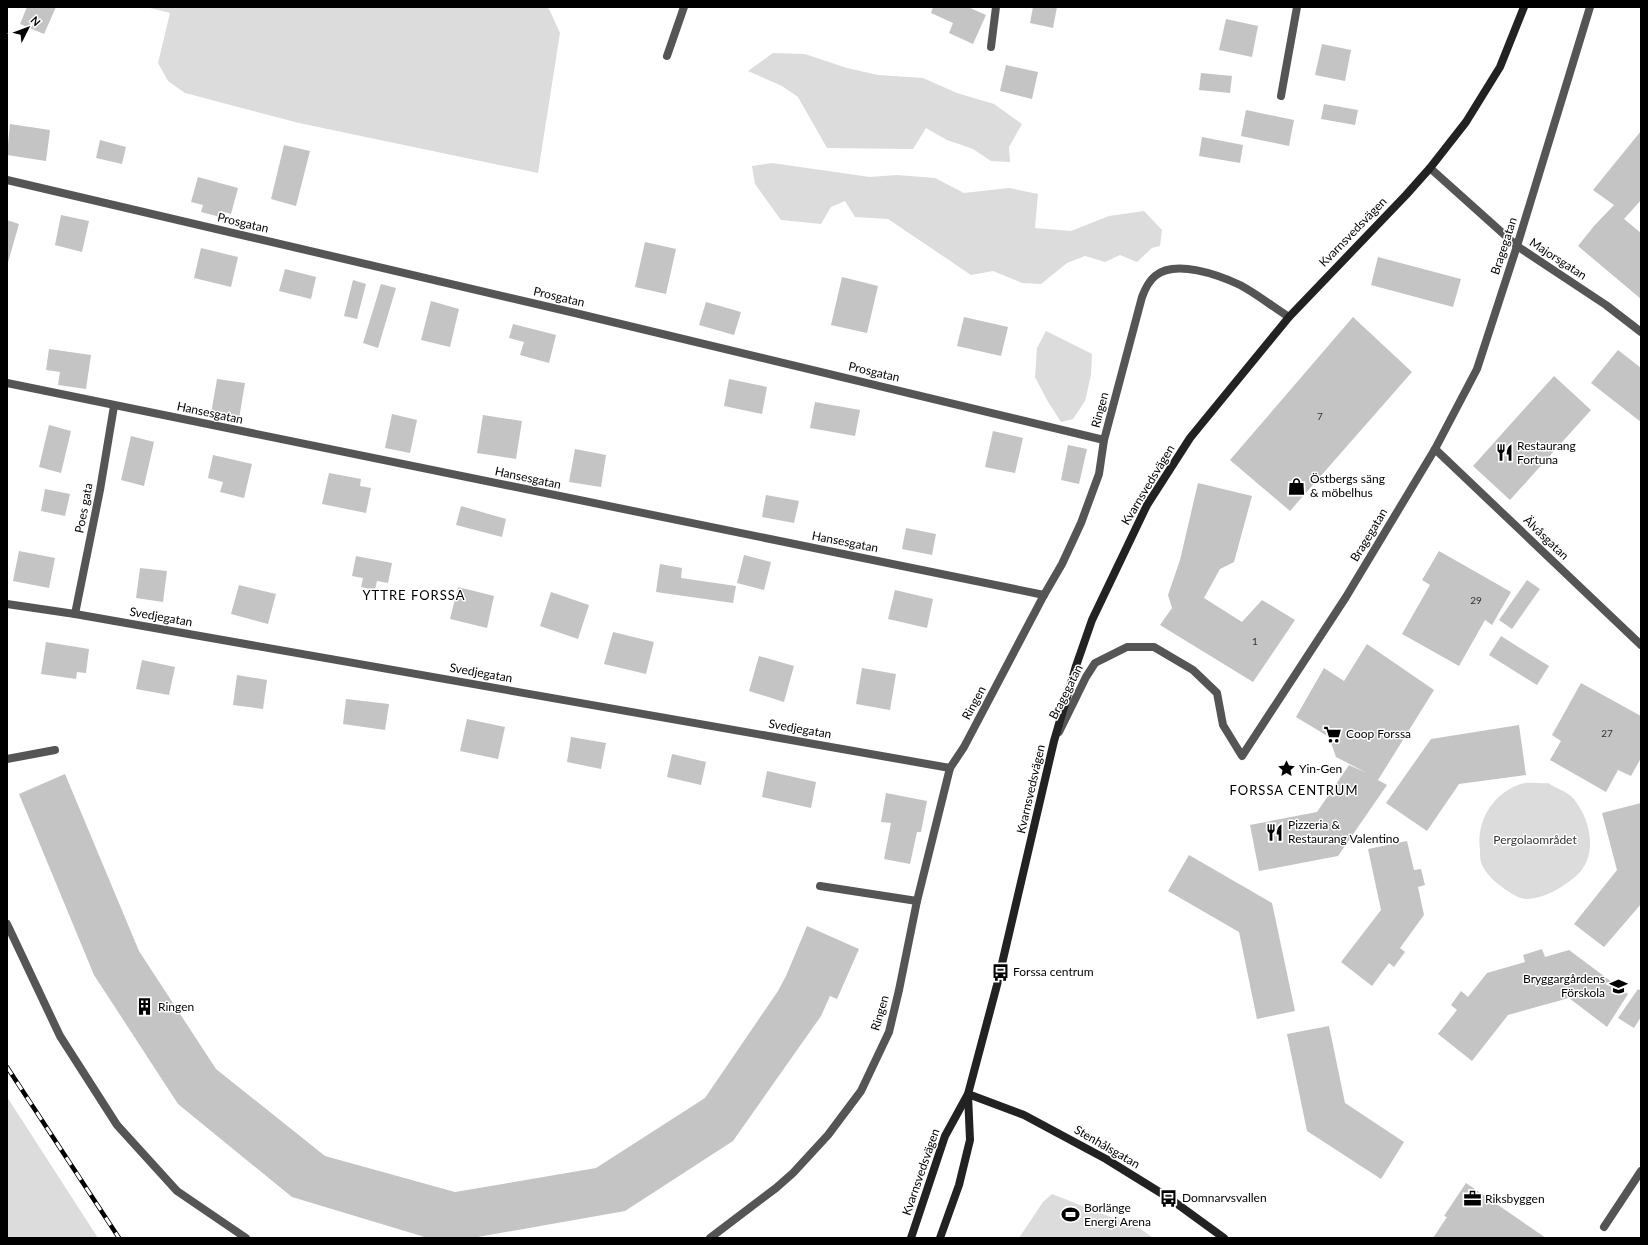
<svg xmlns="http://www.w3.org/2000/svg" width="1648" height="1245" font-family="Lato,sans-serif">
<rect width="100%" height="100%" fill="#fff"/>
<g fill="#dcdcdc">
<polygon points="146,7 546,7 549,9 560,33 538,173 299,123 185,93 168,81 158,63 170,13"/>
<polygon points="773,53 805,54 847,68 878,75 923,78 957,93 994,104 1022,124 1009,147 1010,162 991,161 973,149 947,140 926,128 913,149 827,148 798,97 782,86 748,71"/>
<polygon points="772,163 870,177 897,175 935,178 964,193 1009,188 1038,194 1035,228 1071,231 1109,216 1144,211 1162,230 1160,246 1152,248 1137,262 1120,255 1105,262 1085,256 1067,263 1041,284 1022,283 993,271 971,275 888,219 855,217 845,201 831,207 821,224 781,220 755,184 752,166"/>
<polygon points="1046,331 1092,354 1091,375 1085,401 1073,419 1061,422 1047,400 1035,377 1037,348"/>
<path d="M1548,783C1555,788 1566,791 1572,797C1591,818 1599,856 1576,876C1562,888 1545,898 1527,899C1518,899 1509,892 1502,887C1494,881 1487,875 1482,865C1480,861 1480,855 1480,850C1476,822 1492,795 1518,785C1526,781 1539,784 1548,783Z"/>
<polygon points="7,1097 98,1238 7,1238"/>
<polygon points="1052,1194 1141,1229 1153,1238 1019,1238 1043,1202"/>
</g>
<g fill="#c4c4c4">
<polygon points="27,7 56,7 44,34 20,24"/>
<polygon points="933,7 968,7 986,15 973,44 949,33 953,23 931,13"/>
<polygon points="1033,7 1057,7 1053,28 1030,23"/>
<polygon points="1226,19 1258,26 1252,57 1219,50"/>
<polygon points="1322,44 1351,50 1345,81 1315,75"/>
<polygon points="1006,65 1038,72 1032,99 1000,91"/>
<polygon points="1201,73 1232,76 1230,93 1199,90"/>
<polygon points="1324,104 1358,110 1355,125 1321,119"/>
<polygon points="1246,110 1294,120 1289,146 1241,136"/>
<polygon points="10,124 50,130 46,161 7,155"/>
<polygon points="1641,131 1641,200 1624,219 1641,233 1641,299 1578,246 1594,226 1614,205 1593,190"/>
<polygon points="1202,137 1243,145 1240,163 1199,156"/>
<polygon points="100,140 126,147 122,164 96,158"/>
<polygon points="284,145 310,151 296,206 271,199"/>
<polygon points="198,177 238,188 231,214 221,211 220,217 201,212 203,205 191,202"/>
<polygon points="61,215 89,221 82,252 55,245"/>
<polygon points="7,220 19,224 7,266"/>
<polygon points="645,242 676,249 666,294 635,287"/>
<polygon points="201,248 238,257 231,287 194,278"/>
<polygon points="1378,257 1461,279 1453,307 1371,285"/>
<polygon points="285,269 316,277 311,299 279,291"/>
<polygon points="842,277 878,286 867,333 831,325"/>
<polygon points="353,280 366,284 357,319 344,316"/>
<polygon points="381,284 396,288 378,348 363,343"/>
<polygon points="431,301 459,309 450,347 421,340"/>
<polygon points="706,302 741,312 734,335 699,325"/>
<polygon points="964,317 1008,327 1001,356 957,346"/>
<polygon points="1353,317 1412,372 1290,511 1230,460"/>
<polygon points="513,324 556,335 549,363 520,355 524,342 509,338"/>
<polygon points="49,349 91,355 86,389 58,385 60,372 46,370"/>
<polygon points="1618,350 1641,368 1641,422 1591,383"/>
<polygon points="1554,376 1591,410 1510,500 1473,466"/>
<polygon points="217,379 245,383 239,419 211,414"/>
<polygon points="729,379 767,387 762,414 724,406"/>
<polygon points="815,402 860,410 855,436 810,428"/>
<polygon points="392,414 417,420 410,453 385,448"/>
<polygon points="483,415 522,421 516,459 477,453"/>
<polygon points="49,425 71,431 61,473 39,467"/>
<polygon points="993,431 1023,438 1015,473 985,467"/>
<polygon points="131,436 154,442 144,486 121,480"/>
<polygon points="1068,445 1087,449 1079,484 1061,480"/>
<polygon points="575,449 606,455 601,487 569,482"/>
<polygon points="213,455 252,464 244,498 220,492 223,482 208,478"/>
<polygon points="329,473 361,479 360,486 371,488 366,513 322,504"/>
<polygon points="1198,483 1252,496 1234,562 1220,569 1204,598 1242,622 1262,600 1295,620 1253,682 1160,625 1172,608 1168,595 1180,560"/>
<polygon points="45,489 70,494 65,516 41,511"/>
<polygon points="766,495 799,501 794,523 762,517"/>
<polygon points="461,506 506,519 502,537 456,525"/>
<polygon points="906,528 936,534 932,555 902,549"/>
<polygon points="19,551 55,558 49,588 13,581"/>
<polygon points="1439,551 1511,592 1492,625 1485,620 1459,666 1402,634 1430,585 1422,580"/>
<polygon points="744,555 771,562 764,590 737,583"/>
<polygon points="356,556 392,563 388,583 377,581 375,590 361,587 363,578 352,576"/>
<polygon points="660,564 682,568 681,578 736,586 733,603 656,592"/>
<polygon points="140,568 167,571 163,602 136,598"/>
<polygon points="1527,580 1540,589 1512,629 1499,620"/>
<polygon points="239,585 276,594 268,624 231,614"/>
<polygon points="458,587 494,596 487,628 450,619"/>
<polygon points="895,590 933,599 927,628 888,619"/>
<polygon points="551,592 589,605 578,639 540,626"/>
<polygon points="613,632 654,642 646,674 604,664"/>
<polygon points="1501,636 1549,666 1537,685 1489,655"/>
<polygon points="46,642 89,649 86,673 77,672 76,679 41,674"/>
<polygon points="1367,644 1434,690 1378,780 1387,785 1338,856 1259,871 1250,825 1317,812 1349,765 1367,773 1336,757 1329,737 1296,717 1324,668 1344,681"/>
<polygon points="759,656 794,666 784,702 749,691"/>
<polygon points="142,660 175,667 169,695 136,689"/>
<polygon points="862,668 896,674 890,710 856,704"/>
<polygon points="237,675 267,680 263,709 233,705"/>
<polygon points="1581,683 1641,716 1641,758 1631,776 1618,770 1606,792 1550,760 1561,741 1552,735"/>
<polygon points="346,699 389,704 385,730 343,724"/>
<polygon points="467,719 505,727 498,759 460,751"/>
<polygon points="1519,725 1526,775 1459,784 1427,831 1386,803 1431,739"/>
<polygon points="571,737 606,743 601,769 567,762"/>
<polygon points="672,754 706,762 701,785 667,777"/>
<polygon points="767,771 816,782 811,808 762,797"/>
<polygon points="65,774 139,951 216,1069 325,1156 455,1192 596,1168 705,1098 778,991 786,976 807,926 859,949 837,999 830,996 821,1016 733,1141 625,1211 472,1238 428,1238 292,1197 178,1104 94,975 19,794"/>
<polygon points="886,793 927,801 921,832 917,832 910,864 884,859 891,823 881,822"/>
<polygon points="1641,803 1641,904 1604,947 1574,924 1617,870 1602,813"/>
<polygon points="1407,841 1414,870 1421,869 1425,885 1418,887 1424,915 1400,948 1405,952 1394,967 1389,963 1372,986 1341,962 1381,910 1368,849"/>
<polygon points="1189,855 1272,903 1295,1011 1257,1019 1239,932 1168,891"/>
<polygon points="1542,949 1545,957 1569,950 1628,994 1607,1027 1569,998 1508,1015 1472,1061 1438,1034 1457,1010 1451,1005 1461,991 1468,997 1487,973 1525,962 1523,955"/>
<polygon points="1638,989 1641,991 1641,1017 1634,1028 1618,1018"/>
<polygon points="1329,1026 1345,1103 1404,1142 1381,1179 1307,1131 1287,1034"/>
<polygon points="1466,1183 1546,1238 1433,1238 1447,1217 1444,1216"/>
</g>
<g fill="none" stroke-linecap="round" stroke-linejoin="round">
<g stroke="#555" stroke-width="8">
<polyline points="991,47 996,7"/>
<polyline points="667,56 684,7"/>
<polyline points="1281,96 1297,7"/>
<polyline points="1430,168 1517,246 1606,305 1641,332"/>
<polyline points="7,180 575,313 1104,440"/>
<polyline points="7,383 1044,595"/>
<polyline points="1435,449 1641,645"/>
<polyline points="7,604 75,614 950,768"/>
<polyline points="75,614 100,490 114,406"/>
<polyline points="1059,732 1086,677 1095,663 1127,647 1154,647 1193,670 1217,693 1223,725 1242,756 1346,597 1435,449 1477,369 1517,246 1590,7"/>
<polyline points="7,759 55,750"/>
<polyline points="820,886 917,901"/>
<polyline points="7,924 60,1036 117,1125 177,1191 246,1238"/>
<polyline points="1604,1227 1641,1171"/>
<path d="M710,1238L776,1188L793,1173L828,1135L861,1091L889,1032L899,990L917,901L950,768L964,747L1044,595L1062,564L1081,523L1099,474L1104,440L1142,297C1145,289 1149,281 1155,276C1175,259 1219,275 1240,285C1257,294 1273,307 1289,317"/>
</g>
<g stroke="#222" stroke-width="8">
<polyline points="968,1094 1024,1115 1106,1159 1169,1198 1224,1238"/>
<polyline points="911,1238 945,1136 968,1094 997,985 1054,741 1076,666 1092,620 1147,505 1190,438 1289,317 1406,195 1430,168 1466,122 1500,67 1524,7"/>
<polyline points="940,1238 959,1185 970,1140 968,1095"/>
</g>
<defs>
<polyline id="rail" points="7,1067 119,1238"/>
</defs>
<use href="#rail" stroke="#000" stroke-width="4.5"/>
<use href="#rail" stroke="#fff" stroke-width="3" stroke-dasharray="9" stroke-linecap="butt"/>
</g>
<defs>
<symbol id="restaurant-bare" viewBox="-9 -9 18 18"><path d="M-5-6h1v4h1v-4h1v4h1v-4h1v5L-1.5 .5V6h-2V.5L-5-1ZM5-6V6H3V1.5H1.5Q1.5-4 5-6Z" fill="#000" stroke="#fff" stroke-width="2.5" paint-order="stroke"/></symbol>
<symbol id="shop-bare" viewBox="-9 -9 18 18"><path d="M-5-2.5h2.3a2.7 3.5 0 0 1 5.4 0H5L5.5 6h-11ZM-1.5-2.5h3a1.5 2.3 0 0 0-3 0Z" fill="#000" stroke="#fff" stroke-width="2.5" paint-order="stroke"/></symbol>
<symbol id="supermarket-bare" viewBox="-9 -9 18 18"><path d="M-6-5.5h2.5l.6 2H6L4.5 2H-2.5L-4.4-4H-6ZM-1.5 3.2a1.3 1.3 0 1 0 .1 0ZM3 3.2a1.3 1.3 0 1 0 .1 0Z" fill="#000" stroke="#fff" stroke-width="2.5" paint-order="stroke"/></symbol>
<symbol id="sight-bare" viewBox="-9 -9 18 18"><path d="M0-6L1.8-2.2L6-1.7L2.9 1.2L3.7 5.4L0 3.3L-3.7 5.4L-2.9 1.2L-6-1.7L-1.8-2.2Z" fill="#000" stroke="#fff" stroke-width="2.5" paint-order="stroke"/></symbol>
<symbol id="bus-bare" viewBox="-9 -9 18 18"><path d="M-5-6H5V4H4V6H2V4H-2V6H-4V4H-5ZM-3.5-4V0h7V-4ZM-3.5 1.2v1.5H-2V1.2ZM2 1.2v1.5H3.5V1.2Z" fill="#000" stroke="#fff" stroke-width="2.5" paint-order="stroke"/></symbol>
<symbol id="school-bare" viewBox="-9 -9 18 18"><path d="M0-5L7-2L0 1L-7-2ZM-4 1L0 2.5L4 1V4Q0 6-4 4Z" fill="#000" stroke="#fff" stroke-width="2.5" paint-order="stroke"/></symbol>
<symbol id="building-bare" viewBox="-9 -9 18 18"><path d="M-4-6H4V6H1V3H-1V6H-4ZM-2.5-4.3h1.7v1.8h-1.7ZM.8-4.3h1.7v1.8H.8ZM-2.5-1h1.7V.8h-1.7ZM.8-1h1.7V.8H.8Z" fill="#000" stroke="#fff" stroke-width="2.5" paint-order="stroke"/></symbol>
<symbol id="office-bare" viewBox="-9 -9 18 18"><path d="M-6-3h4V-5.5h4V-3h4V5H-6ZM-1-4.5V-3h2v-1.5ZM-6 0V1H6V0Z" fill="#000" stroke="#fff" stroke-width="2.5" paint-order="stroke"/></symbol>
<symbol id="stadium-bare" viewBox="-9 -9 18 18"><path d="M0-5a6.5 5 0 1 0 0 10a6.5 5 0 1 0 0-10ZM-3.5-1.8h7v3.6h-7Z" fill="#000" stroke="#fff" stroke-width="2.5" paint-order="stroke"/></symbol>
</defs>
<g fill-rule="evenodd">
<use href="#restaurant-bare" x="1492" y="440" width="25" height="25"/>
<use href="#shop-bare" x="1284" y="474" width="25" height="25"/>
<use href="#supermarket-bare" x="1320" y="722" width="25" height="25"/>
<use href="#sight-bare" x="1274" y="756" width="25" height="25"/>
<use href="#restaurant-bare" x="1262" y="820" width="25" height="25"/>
<use href="#bus-bare" x="988" y="960" width="25" height="25"/>
<use href="#school-bare" x="1606" y="974" width="25" height="25"/>
<use href="#building-bare" x="132" y="994" width="25" height="25"/>
<use href="#bus-bare" x="1156" y="1186" width="25" height="25"/>
<use href="#office-bare" x="1460" y="1186" width="25" height="25"/>
<use href="#stadium-bare" x="1058" y="1202" width="25" height="25"/>
</g>
<g text-anchor="middle" stroke-width="3" stroke-linejoin="round" paint-order="stroke">
<g font-size="10" fill="#313131">
<text x="1320" y="420">7</text>
<text x="1476" y="604">29</text>
<text x="1255" y="645">1</text>
<text x="1607" y="737">27</text>
</g>
<g font-size="12" fill="#000" stroke="#fff">
<text transform="translate(243 223) rotate(13)" y="4">Prosgatan</text>
<text transform="translate(1353 232) rotate(-46)" y="4">Kvarnsvedsvägen</text>
<text transform="translate(1504 246) rotate(-72)" y="4">Bragegatan</text>
<text transform="translate(1558 259) rotate(33)" y="4">Majorsgatan</text>
<text transform="translate(559 297) rotate(13)" y="4">Prosgatan</text>
<text transform="translate(874 372) rotate(13)" y="4">Prosgatan</text>
<text transform="translate(1100 410) rotate(-75)" y="4">Ringen</text>
<text transform="translate(210 413) rotate(12)" y="4">Hansesgatan</text>
<text transform="translate(528 478) rotate(12)" y="4">Hansesgatan</text>
<text transform="translate(1148 485) rotate(-59)" y="4">Kvarnsvedsvägen</text>
<text transform="translate(84 508) rotate(-79)" y="4">Poes gata</text>
<text transform="translate(1369 535) rotate(-59)" y="4">Bragegatan</text>
<text transform="translate(1546 538) rotate(44)" y="4">Älvåsgatan</text>
<text transform="translate(845 542) rotate(11)" y="4">Hansesgatan</text>
<text transform="translate(161 617) rotate(10)" y="4">Svedjegatan</text>
<text transform="translate(481 673) rotate(10)" y="4">Svedjegatan</text>
<text transform="translate(1066 692) rotate(-63)" y="4">Bragegatan</text>
<text transform="translate(974 703) rotate(-62)" y="4">Ringen</text>
<text transform="translate(800 729) rotate(10)" y="4">Svedjegatan</text>
<text transform="translate(1031 789) rotate(-77)" y="4">Kvarnsvedsvägen</text>
<text transform="translate(880 1013) rotate(-74)" y="4">Ringen</text>
<text transform="translate(1107 1147) rotate(30)" y="4">Stenhålsgatan</text>
<text transform="translate(921 1172) rotate(-71)" y="4">Kvarnsvedsvägen</text>
</g>
<g font-size="12" fill="#000" stroke="#fff" text-anchor="start">
<text x="1517" y="450">Restaurang<tspan x="1517" dy="14">Fortuna</tspan></text>
<text x="1310" y="483">Östbergs säng<tspan x="1310" dy="14">&amp; möbelhus</tspan></text>
<text x="1346" y="738">Coop Forssa</text>
<text x="1299" y="773">Yin-Gen</text>
<text x="1288" y="829">Pizzeria &amp;<tspan x="1288" dy="14">Restaurang Valentino</tspan></text>
<text x="1013" y="976">Forssa centrum</text>
<text x="1605" y="983" text-anchor="end">Bryggargårdens<tspan x="1605" dy="14">Förskola</tspan></text>
<text x="158" y="1011">Ringen</text>
<text x="1182" y="1202">Domnarvsvallen</text>
<text x="1485" y="1203">Riksbyggen</text>
<text x="1084" y="1212">Borlänge<tspan x="1084" dy="14">Energi Arena</tspan></text>
</g>
<g font-size="12" fill="#333" stroke="#fff">
<text x="1535" y="844">Pergolaområdet</text>
</g>
<g font-size="13" letter-spacing="1" fill="#000" stroke="#fff">
<text x="414" y="600">YTTRE FORSSA</text>
<text x="1294" y="795">FORSSA CENTRUM</text>
</g>
</g>
<rect width="1648" height="1245" fill="none" stroke="#000000" stroke-width="16"/>
<g transform="translate(28 28) rotate(48)" stroke="#ffffff" stroke-width="3" paint-order="stroke">
<path d="M0-3L7 15L0 10L-7 15Z" fill="#000000"/>
<text y="-6" font-size="11" font-weight="bold" text-anchor="middle" fill="#000000">N</text>
</g>
</svg>
